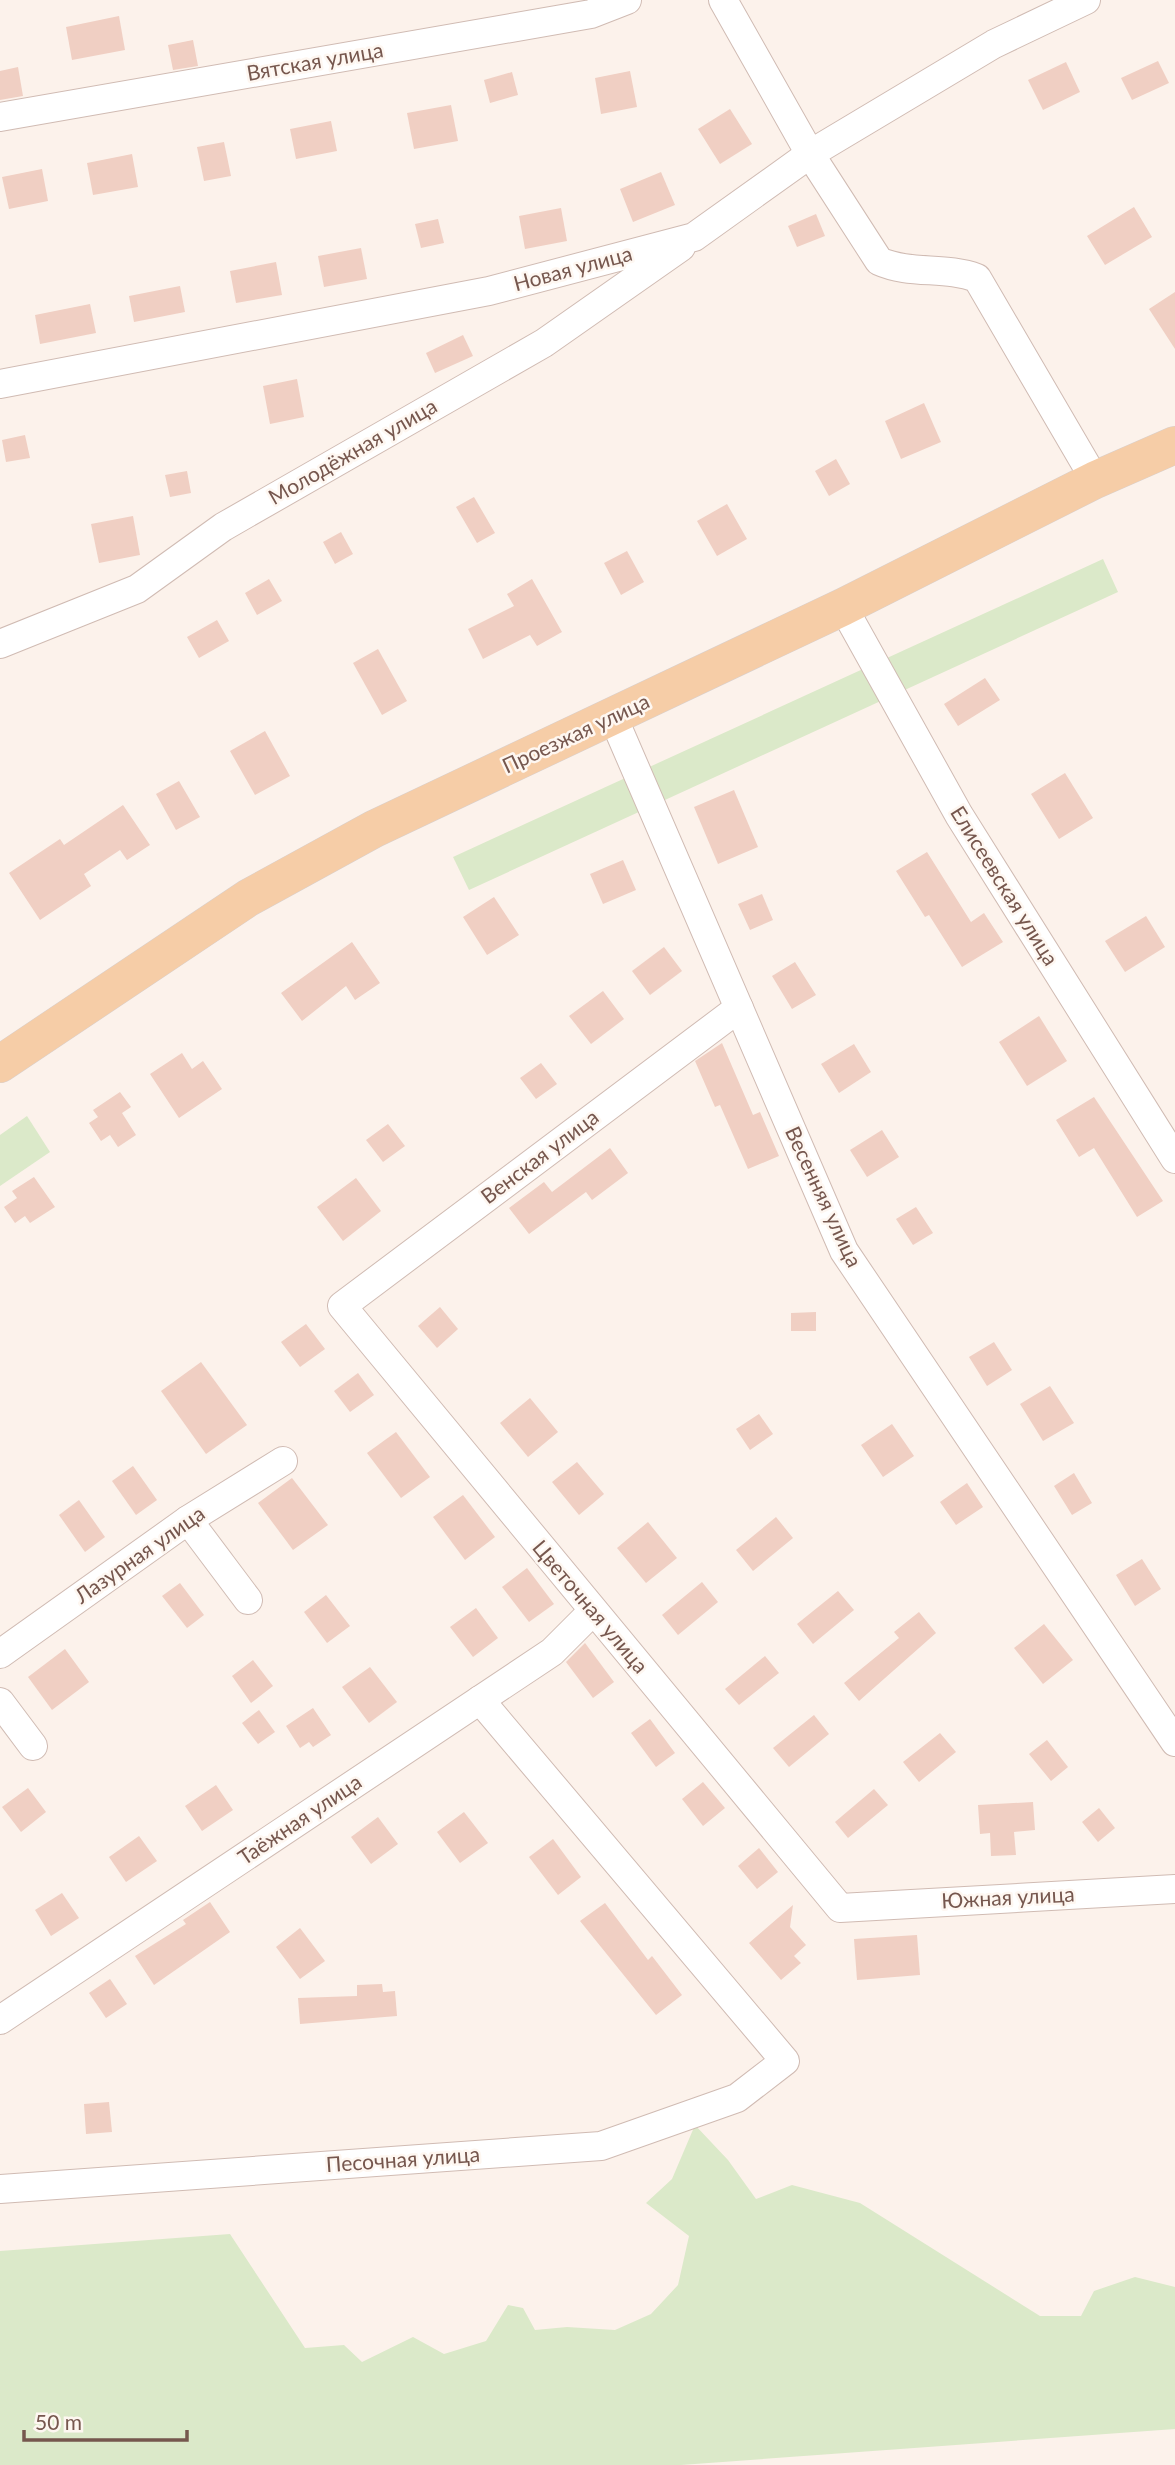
<svg xmlns="http://www.w3.org/2000/svg" width="1175" height="2465" font-family="Lato,sans-serif">
<rect width="100%" height="100%" fill="#fcf2eb"/>
<g fill="#dbe9c9">
<polygon points="1103,559 1118,592 469,890 453,857"/>
<polygon points="27,1116 50,1152 0,1186 0,1135"/>
<polygon points="695,2125 728,2160 756,2199 792,2185 860,2203 1040,2316 1081,2316 1094,2291 1135,2277 1175,2287 1175,2429 681,2465 0,2465 0,2251 230,2234 305,2348 344,2345 362,2362 413,2337 444,2354 486,2341 508,2305 523,2308 535,2330 567,2327 615,2330 651,2314 678,2285 689,2236 646,2203 672,2179"/>
</g>
<g fill="#f0cfc3">
<polygon points="119,16 125,50 72,60 66,27"/>
<polygon points="193,40 198,66 173,70 168,45"/>
<polygon points="1158,61 1169,83 1132,100 1121,78"/>
<polygon points="1066,62 1080,92 1043,110 1028,80"/>
<polygon points="18,67 23,96 0,100 0,71"/>
<polygon points="630,71 637,107 601,114 595,78"/>
<polygon points="512,72 518,95 490,103 484,80"/>
<polygon points="451,105 458,141 414,149 407,113"/>
<polygon points="730,109 752,144 720,164 698,129"/>
<polygon points="331,121 337,151 296,159 290,129"/>
<polygon points="224,142 231,176 204,181 197,147"/>
<polygon points="132,154 138,187 93,195 87,163"/>
<polygon points="42,169 48,201 9,209 2,177"/>
<polygon points="661,172 675,205 633,222 620,189"/>
<polygon points="1134,207 1152,237 1105,265 1087,236"/>
<polygon points="561,208 567,241 525,249 519,216"/>
<polygon points="816,214 825,236 797,247 788,226"/>
<polygon points="438,219 444,243 421,248 415,224"/>
<polygon points="361,248 367,279 324,287 318,256"/>
<polygon points="276,262 282,295 236,303 230,271"/>
<polygon points="180,286 185,312 134,322 129,296"/>
<polygon points="1175,292 1175,349 1149,309"/>
<polygon points="90,304 96,333 40,344 35,315"/>
<polygon points="463,335 473,356 435,373 426,353"/>
<polygon points="297,379 304,417 270,424 263,386"/>
<polygon points="924,403 941,442 901,459 885,421"/>
<polygon points="25,435 30,458 6,462 2,440"/>
<polygon points="836,459 850,484 829,496 815,471"/>
<polygon points="187,471 191,493 170,497 165,475"/>
<polygon points="474,497 495,533 477,543 456,507"/>
<polygon points="727,504 747,539 717,556 697,521"/>
<polygon points="133,516 140,555 99,563 91,524"/>
<polygon points="341,532 353,554 335,564 323,542"/>
<polygon points="627,551 644,582 621,595 604,563"/>
<polygon points="269,579 282,601 257,615 245,593"/>
<polygon points="532,579 562,632 537,646 530,635 483,659 468,629 514,606 507,594"/>
<polygon points="217,620 229,641 199,658 187,637"/>
<polygon points="378,649 407,701 382,715 353,663"/>
<polygon points="985,678 1000,700 958,726 944,704"/>
<polygon points="265,731 290,776 255,795 230,751"/>
<polygon points="1065,773 1093,818 1059,839 1031,794"/>
<polygon points="179,781 200,817 176,830 156,794"/>
<polygon points="734,790 758,847 718,864 694,807"/>
<polygon points="123,805 150,845 127,860 120,850 84,874 91,886 40,920 9,873 60,839 64,845"/>
<polygon points="927,852 971,922 984,913 1003,942 962,967 929,915 925,917 896,871"/>
<polygon points="623,860 636,890 603,904 590,874"/>
<polygon points="762,894 773,920 750,930 738,904"/>
<polygon points="494,897 519,935 487,955 463,917"/>
<polygon points="1146,916 1165,947 1125,972 1105,941"/>
<polygon points="352,942 380,983 355,1000 346,986 302,1021 281,993"/>
<polygon points="664,947 682,971 650,995 632,971"/>
<polygon points="795,962 816,995 792,1009 772,976"/>
<polygon points="603,991 624,1019 591,1044 569,1016"/>
<polygon points="1039,1016 1067,1061 1027,1086 999,1042"/>
<polygon points="722,1043 753,1115 760,1112 779,1156 748,1169 720,1105 715,1107 695,1061"/>
<polygon points="854,1044 871,1072 839,1093 821,1064"/>
<polygon points="182,1053 192,1069 203,1061 222,1089 179,1118 150,1074"/>
<polygon points="541,1063 557,1084 536,1099 520,1078"/>
<polygon points="120,1092 131,1107 122,1113 136,1135 118,1147 110,1135 101,1141 89,1123 98,1117 93,1110"/>
<polygon points="1094,1097 1163,1201 1137,1217 1094,1148 1079,1157 1056,1120"/>
<polygon points="388,1124 405,1146 383,1162 366,1140"/>
<polygon points="882,1130 899,1157 867,1177 850,1150"/>
<polygon points="610,1148 628,1173 592,1200 586,1192 529,1234 509,1208 544,1182 552,1192"/>
<polygon points="34,1177 55,1207 30,1223 25,1216 15,1223 4,1207 17,1198 12,1191"/>
<polygon points="356,1178 381,1211 343,1241 317,1207"/>
<polygon points="916,1207 933,1233 913,1245 896,1219"/>
<polygon points="440,1307 458,1329 437,1348 418,1326"/>
<polygon points="816,1312 816,1331 791,1331 791,1313"/>
<polygon points="306,1324 325,1349 300,1367 281,1342"/>
<polygon points="994,1342 1012,1370 987,1386 969,1357"/>
<polygon points="201,1362 247,1425 206,1454 161,1391"/>
<polygon points="358,1373 374,1395 350,1412 334,1391"/>
<polygon points="1050,1386 1074,1423 1043,1441 1020,1404"/>
<polygon points="530,1398 558,1432 528,1457 500,1423"/>
<polygon points="759,1414 773,1434 750,1450 736,1429"/>
<polygon points="892,1424 914,1456 883,1477 861,1445"/>
<polygon points="396,1432 430,1477 401,1498 367,1453"/>
<polygon points="577,1462 604,1494 579,1515 552,1482"/>
<polygon points="133,1466 157,1500 136,1515 112,1481"/>
<polygon points="1074,1473 1092,1503 1072,1515 1054,1486"/>
<polygon points="292,1478 328,1525 293,1550 258,1503"/>
<polygon points="967,1483 983,1507 956,1525 940,1502"/>
<polygon points="463,1495 495,1537 465,1560 433,1517"/>
<polygon points="79,1500 105,1537 85,1552 59,1515"/>
<polygon points="776,1517 793,1538 753,1571 736,1550"/>
<polygon points="648,1522 677,1558 646,1583 617,1548"/>
<polygon points="1142,1559 1161,1589 1135,1606 1116,1575"/>
<polygon points="527,1568 554,1604 529,1622 502,1587"/>
<polygon points="702,1582 718,1602 678,1635 662,1615"/>
<polygon points="180,1583 204,1615 187,1628 162,1596"/>
<polygon points="838,1591 854,1610 813,1644 797,1624"/>
<polygon points="326,1595 350,1626 327,1643 304,1612"/>
<polygon points="476,1608 498,1638 473,1657 450,1627"/>
<polygon points="919,1612 936,1633 859,1701 844,1683 899,1638 894,1632"/>
<polygon points="1044,1624 1073,1660 1043,1684 1014,1648"/>
<polygon points="585,1643 614,1682 593,1698 566,1662"/>
<polygon points="65,1649 89,1682 52,1710 28,1677"/>
<polygon points="765,1656 779,1673 739,1705 725,1689"/>
<polygon points="253,1660 273,1686 251,1703 232,1676"/>
<polygon points="370,1667 397,1702 369,1723 342,1687"/>
<polygon points="313,1708 331,1735 313,1747 309,1742 300,1748 286,1726"/>
<polygon points="259,1710 275,1732 258,1744 242,1723"/>
<polygon points="814,1715 829,1734 789,1767 773,1748"/>
<polygon points="650,1719 675,1753 656,1767 631,1733"/>
<polygon points="940,1733 956,1752 919,1782 903,1762"/>
<polygon points="1047,1740 1068,1767 1051,1781 1029,1754"/>
<polygon points="703,1782 725,1808 703,1826 682,1799"/>
<polygon points="216,1785 233,1810 202,1831 185,1806"/>
<polygon points="28,1788 46,1812 21,1832 2,1807"/>
<polygon points="874,1789 888,1805 848,1838 835,1822"/>
<polygon points="1033,1802 1035,1830 1014,1832 1016,1855 991,1856 990,1833 980,1834 978,1805"/>
<polygon points="1099,1808 1115,1828 1098,1842 1082,1822"/>
<polygon points="464,1812 488,1843 460,1863 437,1832"/>
<polygon points="378,1817 398,1844 371,1864 351,1837"/>
<polygon points="139,1836 157,1861 126,1882 109,1857"/>
<polygon points="553,1839 581,1877 558,1895 529,1857"/>
<polygon points="759,1848 778,1872 757,1889 738,1866"/>
<polygon points="62,1893 79,1918 51,1936 35,1910"/>
<polygon points="210,1902 230,1932 154,1985 135,1956 186,1924 183,1920"/>
<polygon points="605,1903 648,1960 652,1956 682,1995 656,2015 580,1921"/>
<polygon points="793,1905 790,1927 806,1945 794,1956 801,1963 781,1980 749,1943"/>
<polygon points="300,1928 325,1961 300,1979 276,1947"/>
<polygon points="917,1935 920,1975 857,1980 854,1939"/>
<polygon points="110,1979 127,2004 106,2018 89,1993"/>
<polygon points="382,1984 383,1992 395,1991 397,2016 300,2024 298,1998 357,1996 357,1985"/>
<polygon points="109,2102 112,2132 86,2134 84,2104"/>
</g>
<g fill="none" stroke-linecap="round" stroke-linejoin="round">
<defs>
<g id="minor">
<path d="M723,0L810,154L879,261C910,275 945,266 977,278L1095,480"/>
<polyline points="0,117 591,14 627,0"/>
<polyline points="0,384 489,291 694,237 810,154 994,44 1086,0"/>
<polyline points="843,607 959,815 1175,1159"/>
<polyline points="0,644 137,589 223,527 544,343 681,247"/>
<polyline points="613,717 844,1251 1175,1742"/>
<polyline points="739,1008 342,1306 840,1908 1175,1889"/>
<polyline points="188,1520 248,1600"/>
<polyline points="0,1654 188,1520 283,1461"/>
<polyline points="0,1702 33,1746"/>
<polyline points="0,2020 552,1652 593,1611"/>
<polyline points="0,2189 601,2146 737,2098 785,2061 480,1700"/>
</g>
<polyline id="major" points="0,1064 248,898 374,829 843,607 1095,480 1175,445"/>
</defs>
<use href="#minor" stroke="#d0bbb3" stroke-width="30"/>
<use href="#major" stroke="#d9d0cd" stroke-width="38"/>
<use href="#minor" stroke="#fff" stroke-width="28"/>
<use href="#major" stroke="#f6cda7" stroke-width="37"/>
</g>
<g text-anchor="middle" stroke-width="5" stroke-linejoin="round" paint-order="stroke">
<g font-size="21" fill="#76574e" stroke="#fef7f1">
<text transform="translate(315 62) rotate(-10)" y="7">Вятская улица</text>
<text transform="translate(573 269) rotate(-15)" y="7">Новая улица</text>
<text transform="translate(353 452) rotate(-30)" y="7">Молодёжная улица</text>
<text transform="translate(576 734) rotate(-25)" y="7">Проезжая улица</text>
<text transform="translate(1004 886) rotate(58)" y="7">Елисеевская улица</text>
<text transform="translate(540 1157) rotate(-37)" y="7">Венская улица</text>
<text transform="translate(823 1197) rotate(65)" y="7">Весенняя улица</text>
<text transform="translate(140 1555) rotate(-35)" y="7">Лазурная улица</text>
<text transform="translate(590 1607) rotate(50)" y="7">Цветочная улица</text>
<text transform="translate(300 1820) rotate(-34)" y="7">Таёжная улица</text>
<text transform="translate(1008 1898) rotate(-3)" y="7">Южная улица</text>
<text transform="translate(403 2160) rotate(-4)" y="7">Песочная улица</text>
</g>
</g>
<path d="M24 2430v10h163v-10" fill="none" stroke="#76574e" stroke-width="3.5"/>
<text x="35" y="2430" font-size="21" fill="#76574e" stroke="#fef7f1" stroke-width="5" paint-order="stroke">50 m</text>
</svg>
